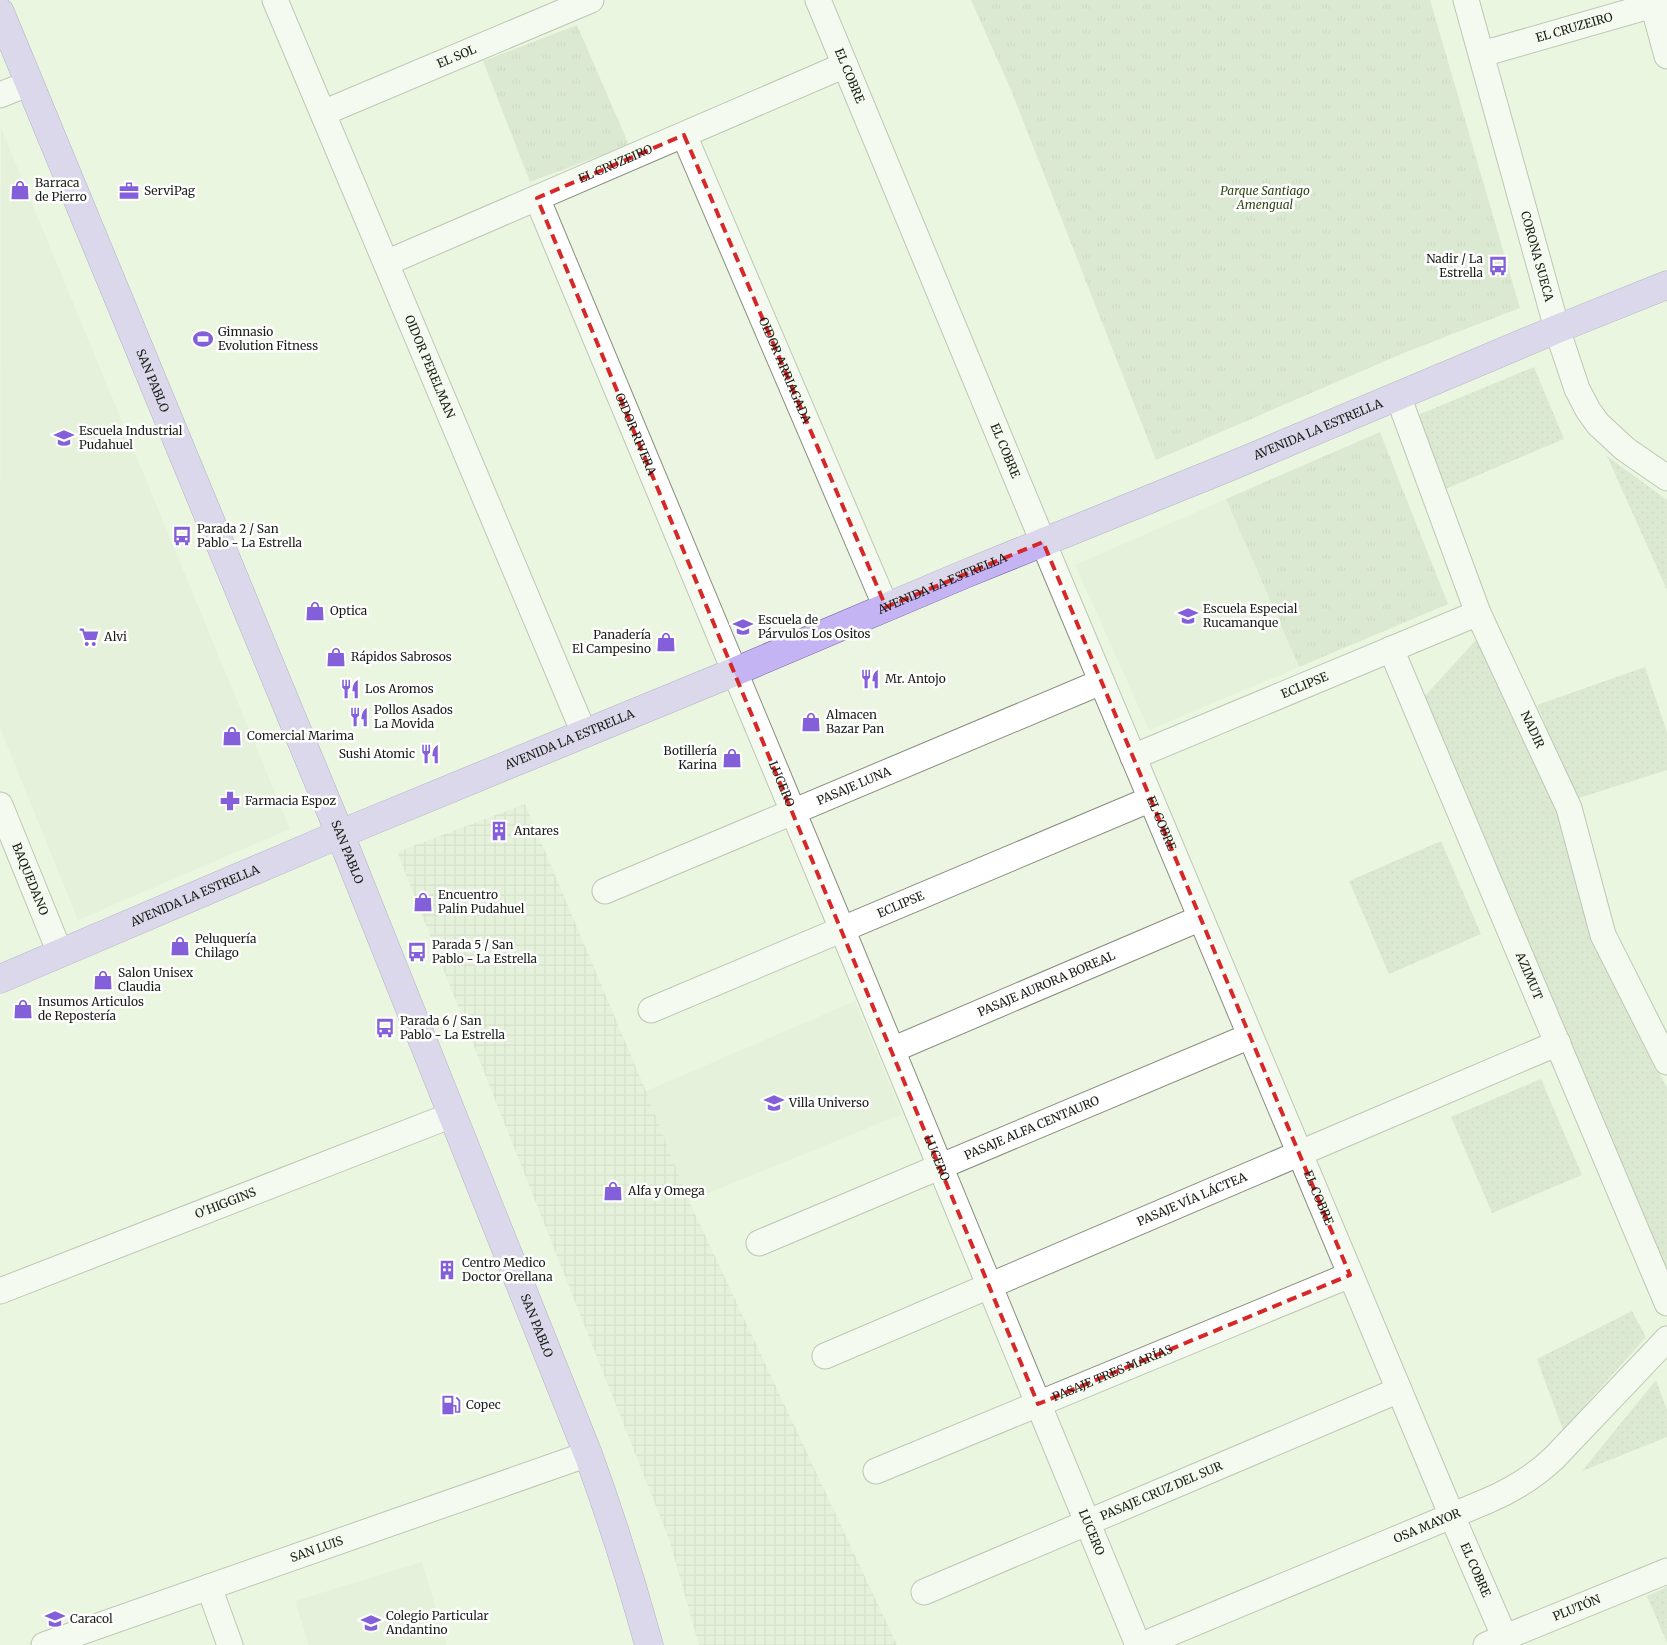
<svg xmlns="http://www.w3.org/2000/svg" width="1667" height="1645" font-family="Merriweather,serif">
<defs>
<pattern id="industrial-grid" width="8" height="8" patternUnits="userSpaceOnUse" patternTransform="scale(1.25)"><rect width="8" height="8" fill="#deebd0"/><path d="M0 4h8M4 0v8" fill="none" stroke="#bec9b2"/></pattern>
<pattern id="grass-dots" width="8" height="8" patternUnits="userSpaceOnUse" patternTransform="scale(1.25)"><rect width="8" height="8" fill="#cbd9be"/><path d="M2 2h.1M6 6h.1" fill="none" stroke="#aebaa3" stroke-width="1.8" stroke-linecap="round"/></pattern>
<pattern id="park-tufts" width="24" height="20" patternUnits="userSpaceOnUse" patternTransform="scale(1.25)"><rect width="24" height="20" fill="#cbd9be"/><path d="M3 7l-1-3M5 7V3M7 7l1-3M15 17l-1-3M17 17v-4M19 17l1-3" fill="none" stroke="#aebaa3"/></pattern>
</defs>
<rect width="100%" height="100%" fill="#ebf5e1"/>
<g fill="#deebd0">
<polygon points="1,128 290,829 78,920 0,728"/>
<polygon points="1226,499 1299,667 1149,730 1075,565"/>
<polygon points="855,1001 902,1114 689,1201 646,1091"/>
<polygon points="422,1562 447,1645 309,1645 295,1601"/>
</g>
<polygon fill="url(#industrial-grid)" points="525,804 646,1091 689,1201 897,1645 699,1645 669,1539 397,852"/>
<g fill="url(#grass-dots)">
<polygon points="1534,367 1564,439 1443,490 1413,417"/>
<polygon points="1607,456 1667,500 1667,590"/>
<polygon points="1476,640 1559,808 1593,941 1667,1088 1667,1279 1423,698"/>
<polygon points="1645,667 1667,732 1667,770 1576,799 1537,705"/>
<polygon points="1441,841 1481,934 1389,974 1349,881"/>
<polygon points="1541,1079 1582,1175 1492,1213 1451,1117"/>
<polygon points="1632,1311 1646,1337 1563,1430 1537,1359"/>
<polygon points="1656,1380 1667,1410 1667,1437 1582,1471"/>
<polygon points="1667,1587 1667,1643 1647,1596"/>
</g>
<g fill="url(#park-tufts)">
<polygon points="971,0 1430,0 1520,308 1406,352 1156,460 1011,90"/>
<polygon points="577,25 629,145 530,182 483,61"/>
<polygon points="1380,432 1448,604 1299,667 1226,499"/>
</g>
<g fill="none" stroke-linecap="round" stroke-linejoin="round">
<defs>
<g id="minor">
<path id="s1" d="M275,0L584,733"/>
<path id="s2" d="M818,0L1043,542L1452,1516L1508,1645"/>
<path id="s3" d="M1466,0L1557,329L1577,389L1588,410L1598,424L1625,449L1667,478"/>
<polyline points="1653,5 1667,56"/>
<path id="s4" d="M1482,54L1667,1"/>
<polyline points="0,95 30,83"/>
<path id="s5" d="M323,113L591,0"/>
<path id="s6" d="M684,135L886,607"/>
<path id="s7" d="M537,198L842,929L1138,1645"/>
<path id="s8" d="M386,263L845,65"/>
<path id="s9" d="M1398,396L1478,613L1569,808L1603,935L1667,1062"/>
<path id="s10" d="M1391,649L1667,1303"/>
<path id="s11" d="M1133,757L1478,613"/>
<path id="s12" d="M0,805L60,953"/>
<path id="s13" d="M605,891L1101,682"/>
<path id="s14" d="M651,1010L1151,799"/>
<path id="s15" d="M892,1050L1201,918"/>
<path id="s16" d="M759,1243L1250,1036"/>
<path id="s17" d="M0,1291L452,1115"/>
<path id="s18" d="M825,1356L1558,1043"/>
<path id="s19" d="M876,1471L1350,1275"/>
<polyline points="209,1587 230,1645"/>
<path id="s20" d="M924,1592L1399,1390"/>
<path id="s21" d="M44,1645L588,1454"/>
<path id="s22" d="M1142,1645L1487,1501C1513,1490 1534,1477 1554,1458L1667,1339"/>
<path id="s23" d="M1486,1645L1667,1571"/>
</g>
<g id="major">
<path id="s24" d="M0,12L340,834L588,1454C611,1517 631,1580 649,1645"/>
<path id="s25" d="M0,979L340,834L734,672L965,574L1229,467L1557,329L1667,285"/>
</g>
</defs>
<use href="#minor" stroke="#868e7d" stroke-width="27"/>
<use href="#major" stroke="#705fa1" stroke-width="29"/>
<use href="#minor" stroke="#fff" stroke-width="25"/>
<use href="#major" stroke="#c5b4f4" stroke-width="28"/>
</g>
<path d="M0 0H1667V1645H0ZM684,135L886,607L1043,542L1350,1275L1038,1404L537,198Z" fill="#ebf5e1" fill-opacity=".55" fill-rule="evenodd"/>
<path fill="none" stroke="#d62828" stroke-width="4" stroke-dasharray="10 6" stroke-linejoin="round" d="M684,135L886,607L1043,542L1350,1275L1038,1404L537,198Z"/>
<defs>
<symbol id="shop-bare" viewBox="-9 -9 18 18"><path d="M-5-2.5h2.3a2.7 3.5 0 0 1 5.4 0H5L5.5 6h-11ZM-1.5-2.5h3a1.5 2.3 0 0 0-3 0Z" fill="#835fd9" stroke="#fff" stroke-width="2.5" paint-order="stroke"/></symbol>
<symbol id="office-bare" viewBox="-9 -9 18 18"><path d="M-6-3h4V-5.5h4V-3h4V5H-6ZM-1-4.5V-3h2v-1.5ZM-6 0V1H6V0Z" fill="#835fd9" stroke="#fff" stroke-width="2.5" paint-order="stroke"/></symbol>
<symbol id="bus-bare" viewBox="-9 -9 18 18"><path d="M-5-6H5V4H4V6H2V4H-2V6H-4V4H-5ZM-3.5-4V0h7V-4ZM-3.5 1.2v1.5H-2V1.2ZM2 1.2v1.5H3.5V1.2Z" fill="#835fd9" stroke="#fff" stroke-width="2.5" paint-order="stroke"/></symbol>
<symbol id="stadium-bare" viewBox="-9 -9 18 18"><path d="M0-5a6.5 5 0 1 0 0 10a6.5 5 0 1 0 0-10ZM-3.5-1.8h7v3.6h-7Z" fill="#835fd9" stroke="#fff" stroke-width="2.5" paint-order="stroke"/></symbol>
<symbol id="school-bare" viewBox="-9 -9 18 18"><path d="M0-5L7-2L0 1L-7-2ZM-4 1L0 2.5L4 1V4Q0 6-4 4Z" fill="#835fd9" stroke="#fff" stroke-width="2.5" paint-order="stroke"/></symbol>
<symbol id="supermarket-bare" viewBox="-9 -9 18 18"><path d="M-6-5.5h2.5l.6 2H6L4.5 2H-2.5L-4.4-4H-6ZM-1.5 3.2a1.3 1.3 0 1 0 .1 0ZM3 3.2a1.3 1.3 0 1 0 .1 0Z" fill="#835fd9" stroke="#fff" stroke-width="2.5" paint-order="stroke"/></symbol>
<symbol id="restaurant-bare" viewBox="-9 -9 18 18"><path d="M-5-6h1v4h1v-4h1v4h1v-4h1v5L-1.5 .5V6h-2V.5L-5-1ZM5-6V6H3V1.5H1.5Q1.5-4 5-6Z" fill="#835fd9" stroke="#fff" stroke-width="2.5" paint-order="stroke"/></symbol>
<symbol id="pharmacy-bare" viewBox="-9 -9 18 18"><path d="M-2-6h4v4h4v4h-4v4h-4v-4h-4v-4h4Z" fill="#835fd9" stroke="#fff" stroke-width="2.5" paint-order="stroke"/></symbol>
<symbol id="building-bare" viewBox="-9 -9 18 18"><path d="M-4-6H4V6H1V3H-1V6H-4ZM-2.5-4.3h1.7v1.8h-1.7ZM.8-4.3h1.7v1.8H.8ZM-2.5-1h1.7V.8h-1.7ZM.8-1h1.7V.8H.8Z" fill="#835fd9" stroke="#fff" stroke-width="2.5" paint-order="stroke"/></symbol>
<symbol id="fuel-bare" viewBox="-9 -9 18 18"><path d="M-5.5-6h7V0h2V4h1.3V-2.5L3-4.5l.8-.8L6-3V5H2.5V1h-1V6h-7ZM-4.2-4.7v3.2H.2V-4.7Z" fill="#835fd9" stroke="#fff" stroke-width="2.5" paint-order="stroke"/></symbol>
</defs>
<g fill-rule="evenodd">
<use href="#shop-bare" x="6" y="176" width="28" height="28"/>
<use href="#office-bare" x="115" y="177" width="28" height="28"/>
<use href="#bus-bare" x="1484" y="252" width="28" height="28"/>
<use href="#stadium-bare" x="189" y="325" width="28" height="28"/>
<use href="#school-bare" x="50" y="424" width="28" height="28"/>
<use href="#bus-bare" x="168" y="522" width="28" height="28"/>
<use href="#shop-bare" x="301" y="597" width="28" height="28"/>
<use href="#school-bare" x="1174" y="602" width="28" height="28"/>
<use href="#school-bare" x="729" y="613" width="28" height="28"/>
<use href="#supermarket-bare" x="75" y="623" width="28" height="28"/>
<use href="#shop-bare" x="652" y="628" width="28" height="28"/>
<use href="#shop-bare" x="322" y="643" width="28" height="28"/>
<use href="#restaurant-bare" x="856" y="665" width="28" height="28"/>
<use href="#restaurant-bare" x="336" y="675" width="28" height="28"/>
<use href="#restaurant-bare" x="345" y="703" width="28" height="28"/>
<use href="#shop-bare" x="797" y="708" width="28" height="28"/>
<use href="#shop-bare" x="218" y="722" width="28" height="28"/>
<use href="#restaurant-bare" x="416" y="740" width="28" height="28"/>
<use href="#shop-bare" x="718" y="744" width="28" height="28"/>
<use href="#pharmacy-bare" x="216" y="787" width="28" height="28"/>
<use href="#building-bare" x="485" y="817" width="28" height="28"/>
<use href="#shop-bare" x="409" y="888" width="28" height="28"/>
<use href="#shop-bare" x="166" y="932" width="28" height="28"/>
<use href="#bus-bare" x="403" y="938" width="28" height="28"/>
<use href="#shop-bare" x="89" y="966" width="28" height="28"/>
<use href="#shop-bare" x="9" y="995" width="28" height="28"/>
<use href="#bus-bare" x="371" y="1014" width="28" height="28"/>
<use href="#school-bare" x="760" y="1089" width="28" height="28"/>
<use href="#shop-bare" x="599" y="1177" width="28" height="28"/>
<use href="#building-bare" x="433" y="1256" width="28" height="28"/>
<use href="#fuel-bare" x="437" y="1391" width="28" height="28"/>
<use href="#school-bare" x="41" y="1605" width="28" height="28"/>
<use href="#school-bare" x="357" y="1609" width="28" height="28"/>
</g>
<g text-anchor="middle" stroke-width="5" stroke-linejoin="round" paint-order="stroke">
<g font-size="12" fill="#1a1e17" stroke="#fff">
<text dy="4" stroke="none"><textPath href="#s4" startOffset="96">EL CRUZEIRO</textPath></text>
<text dy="4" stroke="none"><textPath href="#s5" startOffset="145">EL SOL</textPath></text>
<text dy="4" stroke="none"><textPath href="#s2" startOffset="82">EL COBRE</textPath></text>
<text dy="4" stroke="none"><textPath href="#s8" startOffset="250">EL CRUZEIRO</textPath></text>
<text dy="4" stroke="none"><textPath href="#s3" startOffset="266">CORONA SUECA</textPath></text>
<text dy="4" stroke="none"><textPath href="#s1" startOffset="398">OIDOR PERELMAN</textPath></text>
<text dy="4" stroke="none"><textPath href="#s6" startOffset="256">OIDOR ARRIAGADA</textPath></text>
<text dy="4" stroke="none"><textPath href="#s24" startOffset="399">SAN PABLO</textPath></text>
<text dy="4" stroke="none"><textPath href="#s25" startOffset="1428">AVENIDA LA ESTRELLA</textPath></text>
<text dy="4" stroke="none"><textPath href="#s7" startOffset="256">OIDOR RIVERA</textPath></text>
<text dy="4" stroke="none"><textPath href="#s2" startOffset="488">EL COBRE</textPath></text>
<text dy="4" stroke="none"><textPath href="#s25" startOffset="1022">AVENIDA LA ESTRELLA</textPath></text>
<text dy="4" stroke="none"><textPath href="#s11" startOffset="186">ECLIPSE</textPath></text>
<text dy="4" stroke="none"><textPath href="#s9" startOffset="360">NADIR</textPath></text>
<text dy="4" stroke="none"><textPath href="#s25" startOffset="618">AVENIDA LA ESTRELLA</textPath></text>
<text dy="4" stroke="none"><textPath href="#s7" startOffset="635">LUCERO</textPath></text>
<text dy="4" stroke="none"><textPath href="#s13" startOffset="270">PASAJE LUNA</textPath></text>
<text dy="4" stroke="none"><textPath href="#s2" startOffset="892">EL COBRE</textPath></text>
<text dy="4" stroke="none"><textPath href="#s24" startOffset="909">SAN PABLO</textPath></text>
<text dy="4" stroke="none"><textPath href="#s12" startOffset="80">BAQUEDANO</textPath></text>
<text dy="4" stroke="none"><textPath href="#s25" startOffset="212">AVENIDA LA ESTRELLA</textPath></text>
<text dy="4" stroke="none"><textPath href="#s14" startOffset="271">ECLIPSE</textPath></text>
<text dy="4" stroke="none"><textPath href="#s10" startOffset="355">AZIMUT</textPath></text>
<text dy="4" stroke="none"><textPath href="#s15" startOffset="168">PASAJE AURORA BOREAL</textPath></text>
<text dy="4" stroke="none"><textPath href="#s16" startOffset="296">PASAJE ALFA CENTAURO</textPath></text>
<text dy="4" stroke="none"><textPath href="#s7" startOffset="1040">LUCERO</textPath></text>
<text dy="4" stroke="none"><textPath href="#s2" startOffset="1298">EL COBRE</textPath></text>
<text dy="4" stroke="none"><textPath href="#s18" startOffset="399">PASAJE VÍA LÁCTEA</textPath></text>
<text dy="4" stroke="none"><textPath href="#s17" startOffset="242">O'HIGGINS</textPath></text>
<text dy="4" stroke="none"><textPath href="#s24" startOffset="1419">SAN PABLO</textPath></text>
<text dy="4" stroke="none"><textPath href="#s19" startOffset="256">PASAJE TRES MARÍAS</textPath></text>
<text dy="4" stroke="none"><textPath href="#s20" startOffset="258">PASAJE CRUZ DEL SUR</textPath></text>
<text dy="4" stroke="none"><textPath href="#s22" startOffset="309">OSA MAYOR</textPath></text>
<text dy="4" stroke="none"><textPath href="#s7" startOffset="1445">LUCERO</textPath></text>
<text dy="4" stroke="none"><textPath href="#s21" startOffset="289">SAN LUIS</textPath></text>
<text dy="4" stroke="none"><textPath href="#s2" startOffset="1702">EL COBRE</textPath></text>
<text dy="4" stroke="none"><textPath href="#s23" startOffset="98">PLUTÓN</textPath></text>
</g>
<g font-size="12" fill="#1a1e17" stroke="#fff" text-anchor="start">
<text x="35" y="187">Barraca<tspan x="35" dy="14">de Pierro</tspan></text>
<text x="144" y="195">ServiPag</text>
<text x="1483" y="263" text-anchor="end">Nadir / La<tspan x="1483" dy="14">Estrella</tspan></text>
<text x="218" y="336">Gimnasio<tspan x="218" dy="14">Evolution Fitness</tspan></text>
<text x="79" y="435">Escuela Industrial<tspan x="79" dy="14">Pudahuel</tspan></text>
<text x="197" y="533">Parada 2 / San<tspan x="197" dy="14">Pablo - La Estrella</tspan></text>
<text x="1203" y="613">Escuela Especial<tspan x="1203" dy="14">Rucamanque</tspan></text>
<text x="330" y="615">Optica</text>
<text x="758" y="624">Escuela de<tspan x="758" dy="14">Párvulos Los Ositos</tspan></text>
<text x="651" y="639" text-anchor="end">Panadería<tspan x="651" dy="14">El Campesino</tspan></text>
<text x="104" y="641">Alvi</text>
<text x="351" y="661">Rápidos Sabrosos</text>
<text x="885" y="683">Mr. Antojo</text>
<text x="365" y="693">Los Aromos</text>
<text x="374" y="714">Pollos Asados<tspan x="374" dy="14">La Movida</tspan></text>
<text x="826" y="719">Almacen<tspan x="826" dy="14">Bazar Pan</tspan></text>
<text x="247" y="740">Comercial Marima</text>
<text x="717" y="755" text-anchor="end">Botillería<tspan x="717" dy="14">Karina</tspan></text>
<text x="415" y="758" text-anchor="end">Sushi Atomic</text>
<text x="245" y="805">Farmacia Espoz</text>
<text x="514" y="835">Antares</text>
<text x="438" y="899">Encuentro<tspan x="438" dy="14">Palin Pudahuel</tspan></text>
<text x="195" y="943">Peluquería<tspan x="195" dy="14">Chilago</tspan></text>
<text x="432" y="949">Parada 5 / San<tspan x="432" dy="14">Pablo - La Estrella</tspan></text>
<text x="118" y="977">Salon Unisex<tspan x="118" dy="14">Claudia</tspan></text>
<text x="38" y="1006">Insumos Articulos<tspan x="38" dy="14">de Repostería</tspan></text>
<text x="400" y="1025">Parada 6 / San<tspan x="400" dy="14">Pablo - La Estrella</tspan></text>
<text x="789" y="1107">Villa Universo</text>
<text x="628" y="1195">Alfa y Omega</text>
<text x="462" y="1267">Centro Medico<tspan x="462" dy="14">Doctor Orellana</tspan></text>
<text x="466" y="1409">Copec</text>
<text x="386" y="1620">Colegio Particular<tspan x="386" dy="14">Andantino</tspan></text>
<text x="70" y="1623">Caracol</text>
</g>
<g font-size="12" font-style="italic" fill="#314615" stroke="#fff">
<text x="1265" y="195">Parque Santiago<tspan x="1265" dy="14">Amengual</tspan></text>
</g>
</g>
</svg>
